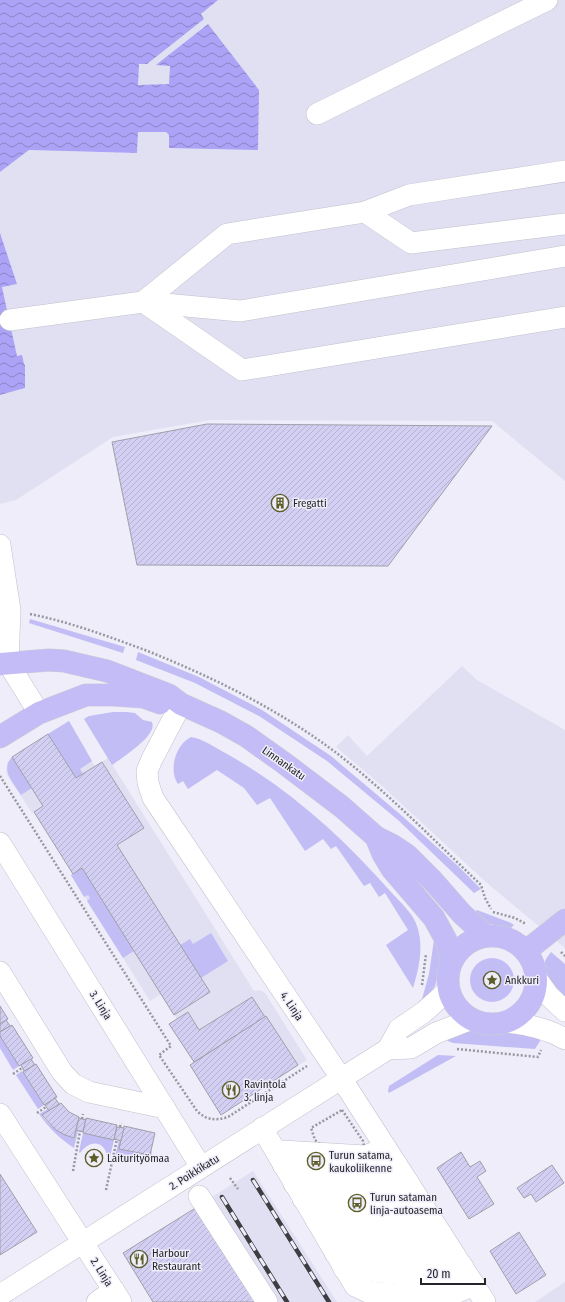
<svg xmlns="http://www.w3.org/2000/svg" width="565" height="1302" font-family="'Fira Sans Condensed',sans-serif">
<defs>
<pattern id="water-waves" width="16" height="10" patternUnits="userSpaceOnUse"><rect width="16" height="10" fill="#aca2f6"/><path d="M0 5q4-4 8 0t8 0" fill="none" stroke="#8c84c7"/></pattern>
<pattern id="building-hatch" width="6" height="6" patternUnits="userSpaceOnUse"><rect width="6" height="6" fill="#d2cff3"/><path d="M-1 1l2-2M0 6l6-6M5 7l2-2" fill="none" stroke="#b4b2d0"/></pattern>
</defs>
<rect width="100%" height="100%" fill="#eeedf9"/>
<g fill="#e1e0f3">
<polygon points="218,0 565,0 565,481 492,421 210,420 113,437 16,500 0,504 0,395 25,388 24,364 17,357 2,287 16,284 0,233 0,172 29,150 137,153 137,132 166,132 169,135 169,147 208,24 157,65 170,66 170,83 168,85 138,85 138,66 204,19 201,14"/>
<polygon points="462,666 477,680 565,730 565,948 487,883 381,785 336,747 348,735 367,756"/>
<polygon points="69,721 95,766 108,758 254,991 260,990 265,993 307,1060 221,1115 190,1065 194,1062 169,1024 177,1019 161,994 150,1001 71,875 73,873 34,812 32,813 6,773 7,764 12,757 51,732"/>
<polygon points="253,1171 337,1302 277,1302 212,1197"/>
<polygon points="565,1282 565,1302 535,1302"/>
</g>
<g fill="#c2bdf4">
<polygon points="30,619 125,647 123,653 29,623"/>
<polygon points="138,652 199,677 262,710 331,756 401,815 458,866 481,889 474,893 398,820 327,761 259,716 195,683 136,660"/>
<path d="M113,712H127L135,713L143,720L152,722C153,725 153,728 151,731C147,741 121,759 112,765L84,719L89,716Z"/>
<polygon points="69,721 92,761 80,769 83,774 76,778 48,734"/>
<path d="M191,737C204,739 217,749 229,755C293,792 343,838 391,892C400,902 413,913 417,926C424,946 419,969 413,988L386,945L408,930L385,893L379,897L370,883L364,886L336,846L331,849L323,839L305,851L270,798L257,805L244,788L217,770L188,789L183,781L178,784C168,770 176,744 191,737Z"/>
<path d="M12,757L32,788L21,795C13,782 0,770 12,757Z"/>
<polygon points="82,868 134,951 123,958 87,901 90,898 88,895 84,897 71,875"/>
<polygon points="477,910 511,923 514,925 509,930 487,923 472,914"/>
<polygon points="211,933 228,961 201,978 180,945 190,939 193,944"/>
<polygon points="434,940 442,955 440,967 435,986 424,1002 422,999 429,974"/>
<path d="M551,952L565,964V1001C558,992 544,979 544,966C544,961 548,956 551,952Z"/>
<circle cx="492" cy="980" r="22"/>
<polygon points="470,1031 494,1034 518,1031 543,1036 535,1049 453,1043 448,1041 444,1037"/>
<polygon points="0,1036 19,1066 13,1070 0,1048"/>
<polygon points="438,1055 456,1056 389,1093 388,1091 389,1086"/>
<polygon points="22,1071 44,1105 38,1109 16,1075"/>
<path d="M48,1109L49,1111L42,1116C51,1127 60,1134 74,1138L76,1130L78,1131L74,1148C60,1139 49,1128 39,1114Z"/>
<path d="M83,1133L114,1140L109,1161L108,1160C106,1141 91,1138 80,1153L79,1152Z"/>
<polygon points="119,1140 121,1141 120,1149 149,1155 151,1148 152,1157 132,1161 114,1161"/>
</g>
<g fill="url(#water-waves)">
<polygon points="0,0 218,0 201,14 204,19 147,64 139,64 138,85 169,84 170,66 156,65 208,24 259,90 258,150 169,148 169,135 166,132 138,132 137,153 29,150 0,172"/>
<polygon points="0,233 17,284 2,287 17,356 22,355 24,364 25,365 25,388 0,395"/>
</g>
<g fill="url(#building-hatch)" stroke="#a09faa">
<polygon points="207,424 492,426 388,566 137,565 112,442"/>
<polygon points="48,734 76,778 102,762 144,828 117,845 210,992 174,1015 82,868 73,874 34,812 43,806 12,757"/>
<polygon points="252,997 265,1017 194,1062 169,1024 188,1012 199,1030"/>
<polygon points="0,1006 8,1019 0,1024"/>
<polygon points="266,1016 298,1065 221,1115 190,1065"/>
<polygon points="6,1020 10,1026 0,1032 0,1024"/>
<polygon points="12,1025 33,1058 19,1066 0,1036 0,1032"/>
<polygon points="31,1059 35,1065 24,1071 21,1065"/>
<polygon points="36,1064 57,1097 44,1105 23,1072"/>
<polygon points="55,1098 59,1104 49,1111 45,1105"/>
<polygon points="61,1103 69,1112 79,1117 74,1138 65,1135 56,1130 42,1115"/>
<polygon points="79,1118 86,1120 83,1132 76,1130"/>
<polygon points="86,1118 117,1125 114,1140 83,1133"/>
<polygon points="124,1126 155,1133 150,1155 119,1149"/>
<polygon points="117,1127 124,1128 121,1141 114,1139"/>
<polygon points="461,1152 470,1167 480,1161 486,1171 477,1177 494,1204 469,1219 437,1168"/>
<polygon points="552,1165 564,1183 536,1202 531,1194 524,1198 517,1188"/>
<polygon points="0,1174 37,1232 0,1255"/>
<polygon points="197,1207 256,1302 153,1302 123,1253"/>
<polygon points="519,1232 546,1275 516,1294 490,1251"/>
</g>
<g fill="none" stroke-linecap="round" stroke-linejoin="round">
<defs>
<g id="minor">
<polyline points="317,114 547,0"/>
<polyline points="365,212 411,243 565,224"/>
<polyline points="143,302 227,234 365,212 409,195 565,171"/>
<polyline points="145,303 242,370 565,317"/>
<polyline points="10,320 143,302 240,311 565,256"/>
<polyline points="0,545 10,610 8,663 39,713"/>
<polyline points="181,704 152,759 147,771 148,783 153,798 341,1078 485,1302"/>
<polyline points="0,843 201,1167"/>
<polyline points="0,972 62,1072 73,1084 89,1092 165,1108"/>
<polyline points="536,978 549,996 565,1011"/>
<path d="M505,1022C526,1024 546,1028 565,1039"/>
<polyline points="388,1049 399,1029 424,1012 443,995 449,987"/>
<polyline points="0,1114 121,1302"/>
<polyline points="262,1128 355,1286 368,1292 439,1297 453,1294 474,1285"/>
<polyline points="282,1151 365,1156 386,1148"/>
<polyline points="283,1165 376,1173 397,1165"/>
<polyline points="294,1184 387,1190 408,1182"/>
<polyline points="199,1196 267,1302"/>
<polyline points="303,1199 398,1208 419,1199"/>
<polyline points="316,1220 409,1225 430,1216"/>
<polyline points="336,1239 420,1242 441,1233"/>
<polyline points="335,1253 431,1259 452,1251"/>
<polyline points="344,1269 442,1277 463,1267"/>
<polyline points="0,1295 388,1049 411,1048 436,1033 472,1019"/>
<polyline points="97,1302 114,1290"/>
</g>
<g id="major">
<polyline points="0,664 49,660 64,661 107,671 169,695 181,704 221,722 246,736 284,763 342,807 376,837 392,845 407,855 433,881 462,914 486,936"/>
<polyline points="0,737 39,713 86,695 114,695 143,697 160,703"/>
<polyline points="376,837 383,854 392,869 434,918 446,940 452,961"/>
<circle cx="492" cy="980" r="44"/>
<polyline points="526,951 565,920"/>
</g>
</defs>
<use href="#minor" stroke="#c1c0cc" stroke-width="22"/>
<use href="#major" stroke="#cfcfd0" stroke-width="23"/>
<g stroke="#97979f" stroke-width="2.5" stroke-dasharray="2 2" stroke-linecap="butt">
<path d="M30,614C70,622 107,636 145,650C215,678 284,712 343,758C392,797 436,842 481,885L485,898L491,909"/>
<path d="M0,776L171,1046L159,1055L197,1111C206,1120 216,1121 228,1117L307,1066"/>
<polyline points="493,912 515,918 526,924"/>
<polyline points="561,952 565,956"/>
<polyline points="422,985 426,954"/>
<polyline points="457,1049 538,1057 541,1050"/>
<polyline points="13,1074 22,1068"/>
<polygon points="342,1110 363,1141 364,1146 356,1149 321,1145 315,1140 311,1128"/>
<polyline points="37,1113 46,1107"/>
<polyline points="82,1119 83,1114"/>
<polyline points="120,1127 121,1123"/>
<polyline points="73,1171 80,1131"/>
<polyline points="230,1178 238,1189"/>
<polyline points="106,1190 117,1139"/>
</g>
<use href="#minor" stroke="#fff" stroke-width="21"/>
<use href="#major" stroke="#c4bcf7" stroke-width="22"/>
<defs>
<g id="rail">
<polyline points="253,1180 329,1302"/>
<polyline points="222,1197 287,1302"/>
</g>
</defs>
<use href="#rail" stroke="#3d3d42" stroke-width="4.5"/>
<use href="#rail" stroke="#eeedf9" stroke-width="3" stroke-dasharray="9" stroke-linecap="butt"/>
</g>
<defs>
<symbol id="building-ring" viewBox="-11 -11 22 22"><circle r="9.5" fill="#eeedf9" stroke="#5d5d2a" stroke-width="1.5"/><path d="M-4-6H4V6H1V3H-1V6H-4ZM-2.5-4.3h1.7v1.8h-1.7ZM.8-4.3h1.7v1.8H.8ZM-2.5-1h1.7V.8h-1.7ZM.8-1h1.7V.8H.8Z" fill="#5d5d2a"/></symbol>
<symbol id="sight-ring" viewBox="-11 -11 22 22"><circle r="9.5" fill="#eeedf9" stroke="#5d5d2a" stroke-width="1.5"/><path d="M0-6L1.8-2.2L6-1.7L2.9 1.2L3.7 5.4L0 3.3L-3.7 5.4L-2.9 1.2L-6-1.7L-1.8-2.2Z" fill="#5d5d2a"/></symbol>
<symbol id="restaurant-ring" viewBox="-11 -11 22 22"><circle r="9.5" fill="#eeedf9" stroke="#5d5d2a" stroke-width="1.5"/><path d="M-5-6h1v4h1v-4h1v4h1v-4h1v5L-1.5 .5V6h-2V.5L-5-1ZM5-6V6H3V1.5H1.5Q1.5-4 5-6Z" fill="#5d5d2a"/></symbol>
<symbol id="bus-ring" viewBox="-11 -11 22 22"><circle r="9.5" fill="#eeedf9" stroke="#5d5d2a" stroke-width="1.5"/><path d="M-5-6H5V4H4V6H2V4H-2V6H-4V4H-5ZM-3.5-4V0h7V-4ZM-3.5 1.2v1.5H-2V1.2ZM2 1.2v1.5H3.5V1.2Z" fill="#5d5d2a"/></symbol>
</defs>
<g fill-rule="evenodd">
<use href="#building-ring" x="270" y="493" width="20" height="20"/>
<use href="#sight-ring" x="482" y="970" width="20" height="20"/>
<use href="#restaurant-ring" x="221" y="1080" width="20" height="20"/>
<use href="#sight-ring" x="84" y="1148" width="20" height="20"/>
<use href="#bus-ring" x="306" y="1151" width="20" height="20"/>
<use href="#bus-ring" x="347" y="1193" width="20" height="20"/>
<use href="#restaurant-ring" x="129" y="1249" width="20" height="20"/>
</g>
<g text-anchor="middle" stroke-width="3" stroke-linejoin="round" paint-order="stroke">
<g font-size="11" fill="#252529" stroke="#eeedf9" text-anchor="start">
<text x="293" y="507">Fregatti</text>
<text x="505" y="984">Ankkuri</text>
<text x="244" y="1088">Ravintola<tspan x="244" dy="13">3. linja</tspan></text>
<text x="329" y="1159">Turun satama,<tspan x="329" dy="13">kaukoliikenne</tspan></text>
<text x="107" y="1162">Laiturityömaa</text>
<text x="370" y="1201">Turun sataman<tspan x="370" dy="13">linja-autoasema</tspan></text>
<text x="152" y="1257">Harbour<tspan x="152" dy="13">Restaurant</tspan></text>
</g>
<g font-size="11" fill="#252529" stroke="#eeedf9">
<text transform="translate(284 763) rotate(35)" y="4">Linnankatu</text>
<text transform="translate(101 1005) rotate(58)" y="4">3. Linja</text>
<text transform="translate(292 1006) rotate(56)" y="4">4. Linja</text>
<text transform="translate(194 1172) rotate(-32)" y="4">2. Poikkikatu</text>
<text transform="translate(102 1272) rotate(58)" y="4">2. Linja</text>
</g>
</g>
<path d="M421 1278v6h64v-6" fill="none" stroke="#252529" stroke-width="2"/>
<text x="427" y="1278" font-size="12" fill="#252529" stroke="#eeedf9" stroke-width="3" paint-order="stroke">20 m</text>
</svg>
